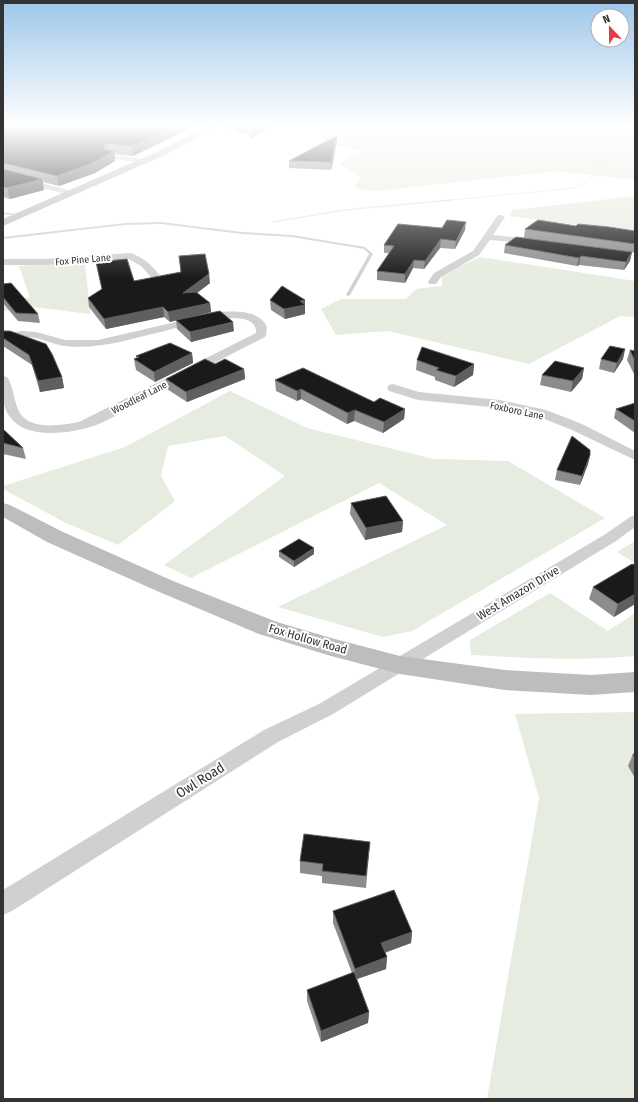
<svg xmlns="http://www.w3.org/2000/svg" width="638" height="1102" font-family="'Fira Sans Condensed',sans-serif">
<rect width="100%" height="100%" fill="#fff"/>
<g fill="#e6ecdf">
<polygon points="365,125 635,125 635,180 557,171 386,190 369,191 355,188 355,184 359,181 359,176 340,164 346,158 362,152 359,150 334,145 325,141 324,137 337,131"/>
<polygon points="635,196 635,232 509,216 513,210"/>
<polygon points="480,257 635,281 635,317 620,316 529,364 388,331 336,335 321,309 341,299 406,299 416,289 442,286 442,277 458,267"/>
<polygon points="85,262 90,314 34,307 3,311 3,304 30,297 19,266"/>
<polygon points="230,391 307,428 434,459 508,461 605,518 412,631 383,637 278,607 447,525 379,483 191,578 164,565 285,476 225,436 168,446 161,476 175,501 118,545 64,522 3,489 3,486 125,447"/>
<polygon points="635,541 635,563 617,552"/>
<path d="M550,593L608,631L635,613V656C580,661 525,658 471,655L470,640Z"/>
<polygon points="635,712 635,1099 487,1099 539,798 515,714"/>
</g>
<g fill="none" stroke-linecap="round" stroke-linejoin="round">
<g stroke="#cdcdcd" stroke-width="1" stroke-dasharray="1 1" stroke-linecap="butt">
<polyline points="626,125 632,127 635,133"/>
<polyline points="614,170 599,164 596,160 603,154 633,137 635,134"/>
<polyline points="440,201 575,188 599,173 635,168"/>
</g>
<polyline stroke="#cdcdcd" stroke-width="1.5" stroke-dasharray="1 1" stroke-linecap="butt" points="273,222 344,210 451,200"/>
<g fill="#d0d0d0" fill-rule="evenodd">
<polygon points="3,212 18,214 20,215 18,216 3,214"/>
<polygon points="161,222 242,232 292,235 365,247 373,254 350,295 348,296 346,295 369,254 364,249 292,237 242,234 161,224 125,225 3,239 3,237 125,223"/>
</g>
<g fill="#d0d0d0" fill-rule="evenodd">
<polygon points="109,155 144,159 147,161 144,163 107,158 107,156"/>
<polygon points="3,173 72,191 73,193 69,195 3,177"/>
<polygon points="498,215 501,215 505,217 493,235 532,239 536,242 535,244 490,240 479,255 441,277 436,284 430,284 428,282 434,273 473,251"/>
<path d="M130,253C143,257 152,265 160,276L158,278H152L141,266L129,259L45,265H3V259H45Z"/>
<path d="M219,312C234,311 258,310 266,325C267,329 267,334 265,337C224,358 184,379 144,400C128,408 106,423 90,427C67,434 25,439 10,417C1,406 3,390 3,376L7,377L9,380C14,390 14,403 20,413C31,431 62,425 79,422L256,333C258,302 177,328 161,332C130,339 98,350 65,346C55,345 46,340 36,338C25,336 14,339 3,340V334L22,331L36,332L65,340H98Z"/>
<polygon points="393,384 419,392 500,400 546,410 582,424 635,451 635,460 572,430 537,416 500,408 418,400 389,391 387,388 389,385"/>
<polygon points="635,515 635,527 616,541 333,714 278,742 12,911 3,915 3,890 264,730 319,704 604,535 630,517"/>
</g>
<g fill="#bdbdbd" fill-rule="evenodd">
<polygon points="211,125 220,125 165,155 3,226 3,219 159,151"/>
<polygon points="3,503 10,505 63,532 173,581 277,622 331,638 400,656 505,670 591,675 635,672 635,692 591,695 505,690 400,674 331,656 259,634 157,591 47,542 3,517"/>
</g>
</g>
<g fill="#8c8c8c">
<polygon points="3,125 67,126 66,125 197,125 133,156 114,154 115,161 95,173 59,186 43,182 44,190 10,199 3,197"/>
<polygon points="224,125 274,125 252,138 245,133 240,134"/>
<polygon points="337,142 331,170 289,168 289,161"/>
<polygon points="576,226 635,231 635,253 632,252 630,261 624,270 579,265 577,266 504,253 505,245 524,238 525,229"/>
<polygon points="465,230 455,249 440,248 424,269 413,268 405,283 377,280 377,271 389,253 384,253 384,245"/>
<polygon points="96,262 134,281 210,283 197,293 210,303 211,312 200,315 234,331 191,342 177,329 176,320 170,322 164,317 106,329 89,307 88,298 102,289"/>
<polygon points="3,284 38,314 40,323 18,321 3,303"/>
<polygon points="270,300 305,300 305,314 285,319 271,310"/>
<polygon points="3,331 62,377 64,388 40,392 32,365 3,346"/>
<polygon points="625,349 623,359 614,373 599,369 601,359"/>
<polygon points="630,350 635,351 635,376 627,360"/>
<polygon points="192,353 193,363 155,382 136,370 134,359 137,358 136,356"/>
<polygon points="417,360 474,364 473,375 454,387 435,380 435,377 416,370"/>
<polygon points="215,364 244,369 245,379 187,402 167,389 166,379"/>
<polygon points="584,368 582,379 571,392 540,385 542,375"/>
<polygon points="275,380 405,409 404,419 383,433 354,421 347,424 301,399 297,401 276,391"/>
<polygon points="635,403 635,433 614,418 616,409"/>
<polygon points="3,429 23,448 26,459 3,454"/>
<polygon points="590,455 588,464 580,485 555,480 557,470"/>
<polygon points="351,503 403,521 402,532 365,540 350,514"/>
<polygon points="279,551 314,554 294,567 279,557"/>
<polygon points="635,565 635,604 614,617 589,599 593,587"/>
<polygon points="633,754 635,754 635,778 628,766"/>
<polygon points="369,854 366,888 322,883 322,876 300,873 300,861"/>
<polygon points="333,911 412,932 411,943 385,953 387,957 386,969 357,979 369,1012 368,1023 321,1042 307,1001 307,990 352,973 333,923"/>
</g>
<g fill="#5f5f5f">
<polygon points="79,125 108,125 109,129 80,130"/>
<polygon points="177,125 197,125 133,156 132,146"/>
<polygon points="239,125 244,125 245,133 240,134"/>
<polygon points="258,125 274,125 252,138 251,128"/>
<polygon points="337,136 337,142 331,170 331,162"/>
<polygon points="107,144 108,154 114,151 115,161 95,173 59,186 57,176"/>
<polygon points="42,179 44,190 10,199 7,188"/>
<polygon points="466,222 465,230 455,249 456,241"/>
<polygon points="441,239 440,248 424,269 425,261"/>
<polygon points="632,252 630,261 624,270 626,262"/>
<polygon points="581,256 579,265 577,266 579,258"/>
<polygon points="414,260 413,268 405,283 405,274"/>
<polygon points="209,274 210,283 184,303 183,293"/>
<polygon points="305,300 305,314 285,319 284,309 300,301"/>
<polygon points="210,303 211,312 170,322 168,312"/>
<polygon points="163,307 164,317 106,329 104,319"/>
<polygon points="233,322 234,331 191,342 190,332"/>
<polygon points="625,349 623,359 614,373 617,363"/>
<polygon points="192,353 193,363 155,382 154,372"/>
<polygon points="474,364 473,375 454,387 456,376"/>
<polygon points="584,368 582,379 571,392 573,381"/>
<polygon points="244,369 245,379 187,402 186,392"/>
<polygon points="62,377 64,388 40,392 38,381"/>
<polygon points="301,389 301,399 297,401 297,391"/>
<polygon points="405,409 404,419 383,433 384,422"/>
<polygon points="355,410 354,421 347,424 348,413"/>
<polygon points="590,455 588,464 580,485 582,476"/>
<polygon points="403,521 402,532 365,540 366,528"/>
<polygon points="314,548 314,554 294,567 294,561"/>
<polygon points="635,594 635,604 614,617 618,604"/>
<polygon points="412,932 411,943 380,954 381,943"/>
<polygon points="387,957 386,969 354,980 355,969"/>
<polygon points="369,1012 368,1023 321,1042 321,1031"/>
</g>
<g fill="#1a1a1a" stroke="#5f5f5f">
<polygon points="3,125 64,125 76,128 96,128 107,126 110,125 177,125 132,146 107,144 104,146 104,149 114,151 93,163 57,176 3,163"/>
<polygon points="244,125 258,125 251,128"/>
<polygon points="337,136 331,162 289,161 319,145"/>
<polygon points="3,169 42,179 7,188 3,187"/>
<polygon points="447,220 466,222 456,241 441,239 425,261 414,260 405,274 377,271 394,246 384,245 398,224 442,228"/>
<polygon points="538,220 576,226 578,224 609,227 635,231 635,244 525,229"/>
<polygon points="516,237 632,252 626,262 581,256 579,258 505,245"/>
<polygon points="205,254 209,274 183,293 196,292 210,303 168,312 163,307 104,319 88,298 102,289 96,262 127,259 134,281 181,272 179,256"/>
<polygon points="11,283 38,314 16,313 3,297 3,284"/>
<polygon points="282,286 305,300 300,301 305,305 284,309 270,300"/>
<polygon points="220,311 233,322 190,332 176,320"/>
<polygon points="3,331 10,331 46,344 52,354 62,377 38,381 29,355 3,338"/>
<polygon points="170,343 192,353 154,372 134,359 139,357 136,356"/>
<polygon points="610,346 625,349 617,363 601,359"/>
<polygon points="422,347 474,364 456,376 436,370 439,368 417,360"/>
<polygon points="630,350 635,351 635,361"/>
<polygon points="205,359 215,364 225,359 244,369 186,392 166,379"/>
<polygon points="555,361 584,368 573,381 542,375"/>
<polygon points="303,368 374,402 380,398 405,409 384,422 355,410 348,413 301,389 297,391 275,380"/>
<polygon points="635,403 635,421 616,409"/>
<polygon points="3,429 23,448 3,443"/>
<polygon points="572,436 590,450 590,455 582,476 557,470"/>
<polygon points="386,496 403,521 366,528 351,503"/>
<polygon points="299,539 314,548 294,561 279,551"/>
<polygon points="632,564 635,565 635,594 618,604 593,587"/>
<polygon points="633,754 635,754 635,758"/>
<polygon points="304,834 370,842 366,876 322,871 323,864 300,861"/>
<polygon points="394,890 412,932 381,943 387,957 355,969 333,911"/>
<polygon points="354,972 369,1012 321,1031 307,990"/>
</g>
<linearGradient id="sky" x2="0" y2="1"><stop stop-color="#9ec6ea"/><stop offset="0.45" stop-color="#fff"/><stop offset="1" stop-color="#fff" stop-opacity="0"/></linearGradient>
<rect width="638" height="279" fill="url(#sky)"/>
<g text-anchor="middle" stroke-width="4" stroke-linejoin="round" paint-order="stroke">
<g font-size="10" fill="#333" stroke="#fff">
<text transform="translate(83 259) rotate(-5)" y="4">Fox Pine Lane</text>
<text transform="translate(139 397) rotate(-27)" y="4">Woodleaf Lane</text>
<text transform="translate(517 410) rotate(12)" y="4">Foxboro Lane</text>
</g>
<g font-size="12" fill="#333" stroke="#fff">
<text transform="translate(518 593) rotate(-31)" y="4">West Amazon Drive</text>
<text transform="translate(308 639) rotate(16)" y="4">Fox Hollow Road</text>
</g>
<g font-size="14" fill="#333" stroke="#fff">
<text transform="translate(200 780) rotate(-32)" y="5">Owl Road</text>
</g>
</g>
<rect width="638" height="1102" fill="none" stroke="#333333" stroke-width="8"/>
<g transform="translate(610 28) rotate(338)"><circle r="19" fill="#ffffff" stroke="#adadad"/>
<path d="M0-3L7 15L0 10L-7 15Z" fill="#e63946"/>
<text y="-6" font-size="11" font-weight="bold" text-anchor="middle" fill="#333333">N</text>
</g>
</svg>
